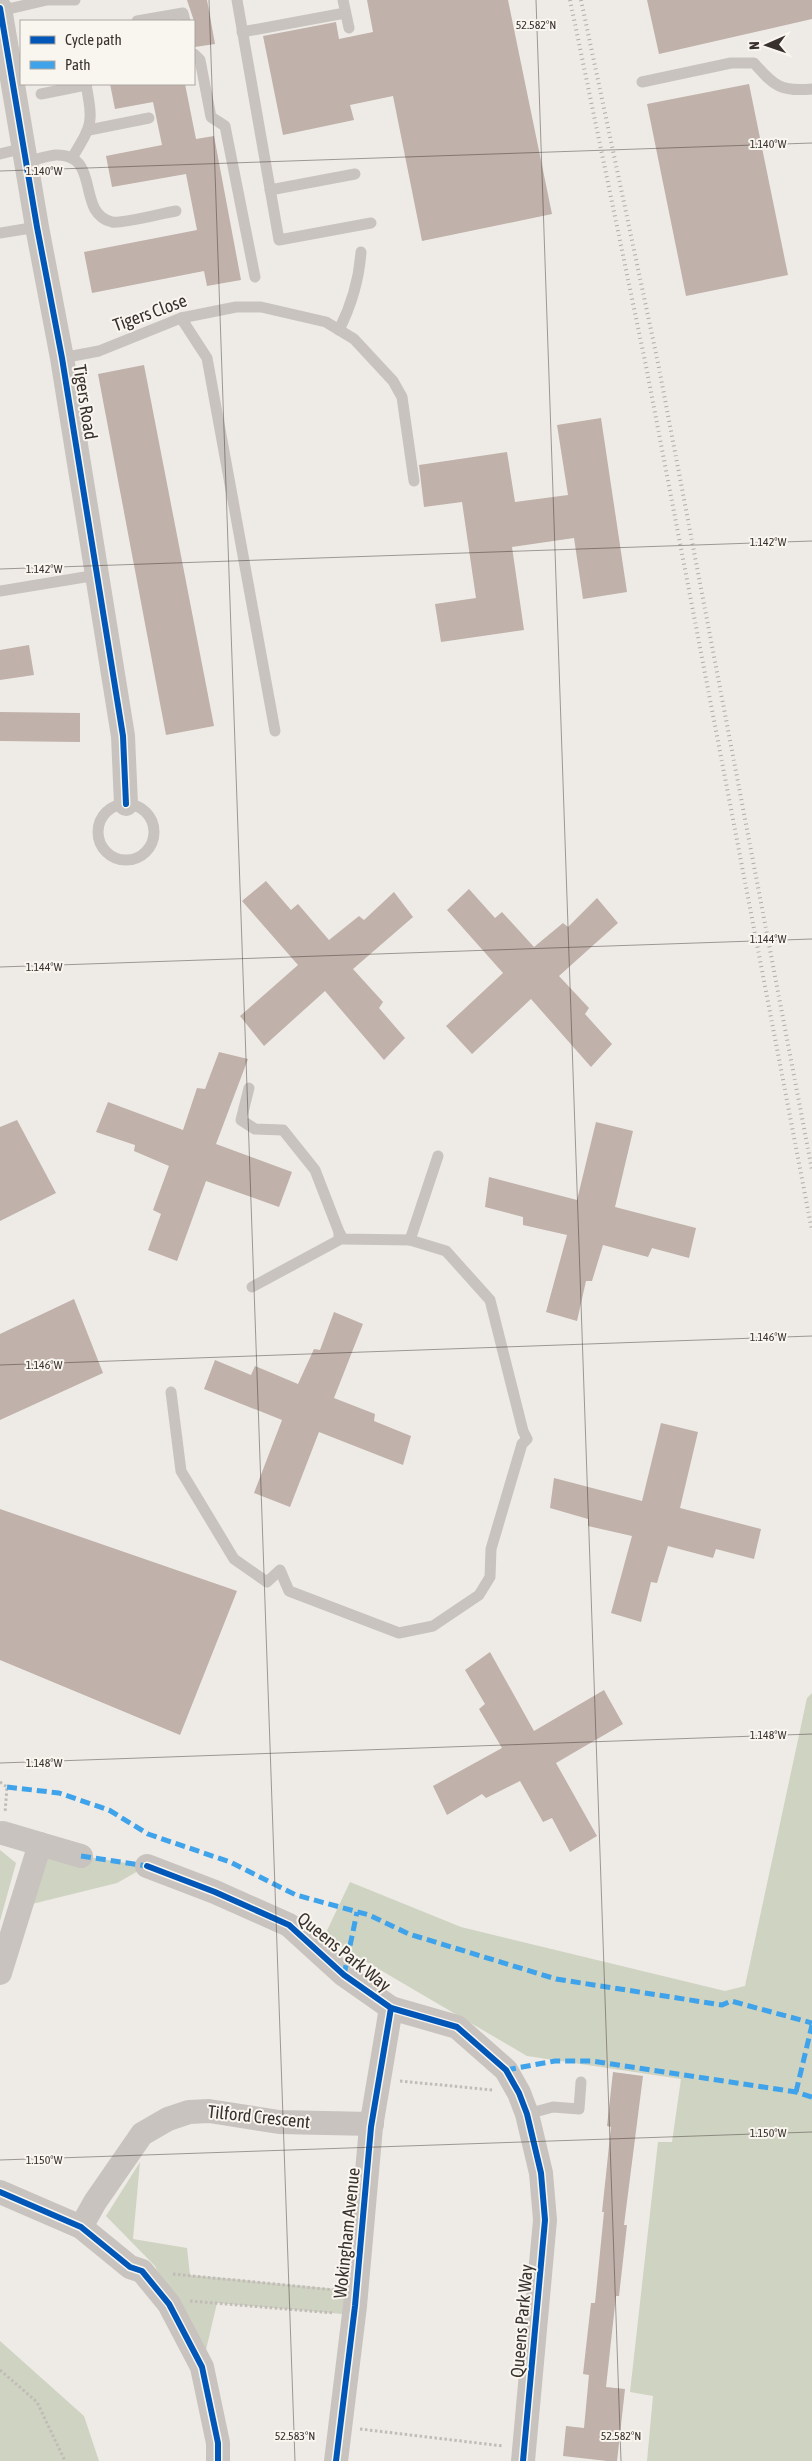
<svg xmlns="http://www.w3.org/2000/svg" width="812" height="2461" font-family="'Asap Condensed',sans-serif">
<rect width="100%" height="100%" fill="#eeebe6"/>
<g fill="#cfd3c2">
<polygon points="812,1693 812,2461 647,2461 653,2396 630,2392 658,2142 672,2142 681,2079 527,2056 324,1937 350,1882 461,1927 725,1991 745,1986 807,1698"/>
<polygon points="40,1844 81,1856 147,1866 117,1883 28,1905"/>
<polygon points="0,1850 16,1863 0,1921"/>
<polygon points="140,2162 133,2239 187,2248 190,2275 356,2291 354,2315 217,2303 202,2367 155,2266 106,2216"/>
<polygon points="0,2341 84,2416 99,2461 0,2461"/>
</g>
<g fill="#c0b1aa">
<polygon points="187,0 207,0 215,44 195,47 194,21"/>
<polygon points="367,0 508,0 552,214 422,241 393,96 350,105 354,120 283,135 263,36 336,22 339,39 373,32"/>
<polygon points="647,0 812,0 812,19 659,54"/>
<polygon points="110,84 185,84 196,139 214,136 241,280 207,286 204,271 92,293 84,252 197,230 186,174 112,187 106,156 162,145 153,102 115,109"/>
<polygon points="749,84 788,275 686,296 647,104"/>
<polygon points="144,365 214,726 166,735 98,374"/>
<polygon points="601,418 627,592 583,599 574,538 512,547 524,630 441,642 435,604 476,598 462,502 424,507 419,465 507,452 515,502 568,495 557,425"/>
<polygon points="29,645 34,675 0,680 0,650"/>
<polygon points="0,712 80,713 80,742 0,741"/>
<polygon points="266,881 291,910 298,904 329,940 359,916 364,920 394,892 413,917 353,969 383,1002 379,1008 405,1038 384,1060 325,991 264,1046 240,1016 298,965 242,901"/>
<polygon points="469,889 495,918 502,912 534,947 563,923 568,927 597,898 618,923 559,976 589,1008 585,1014 612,1044 591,1067 531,999 472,1054 446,1026 503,973 447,910"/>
<polygon points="219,1052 248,1059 216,1144 292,1172 279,1207 206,1181 177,1261 148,1250 161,1214 153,1210 169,1166 134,1151 135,1145 96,1132 108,1102 183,1130 197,1088 205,1089"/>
<polygon points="17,1120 56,1193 0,1221 0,1127"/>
<polygon points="596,1122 633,1131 615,1207 696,1228 689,1258 652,1248 648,1257 603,1245 592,1281 586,1281 577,1321 546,1312 567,1235 523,1225 523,1217 485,1207 489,1177 577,1200"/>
<polygon points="74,1299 103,1373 0,1420 0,1334"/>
<polygon points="334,1312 363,1324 334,1398 375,1414 374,1421 411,1436 403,1465 319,1432 290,1507 254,1493 282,1420 204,1389 215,1360 251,1375 255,1366 298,1384 314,1349 320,1350"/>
<polygon points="661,1423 698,1432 680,1508 761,1529 754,1559 716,1549 713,1558 668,1546 657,1583 651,1582 641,1622 611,1613 632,1536 588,1526 588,1519 550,1508 554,1478 642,1501"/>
<polygon points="0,1509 237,1591 180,1735 0,1660"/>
<polygon points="490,1652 534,1731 604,1690 623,1724 556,1763 597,1836 570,1852 552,1818 543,1822 520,1781 486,1798 482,1794 447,1815 433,1786 502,1748 479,1709 485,1704 465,1670"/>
<polygon points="613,2072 643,2076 624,2225 627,2225 619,2296 616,2296 606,2387 625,2389 617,2461 607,2461 563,2456 566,2426 584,2428 589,2375 583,2374 591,2303 595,2303 604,2212 602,2212 611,2127 607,2126"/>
</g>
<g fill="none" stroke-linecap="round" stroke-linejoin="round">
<g stroke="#c1bcb7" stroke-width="3" stroke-dasharray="2.5 2.5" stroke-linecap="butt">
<polyline points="0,1782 7,1787 5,1813"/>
<polyline points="400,2081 493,2090"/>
<polyline points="173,2274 336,2290"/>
<polyline points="190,2301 334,2313"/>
<polyline points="0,2370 37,2402 65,2461"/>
<polyline points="360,2429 503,2446"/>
</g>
<g stroke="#c8c3be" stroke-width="11">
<polyline points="237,0 279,240 371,223"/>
<polyline points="343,0 349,28"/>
<polyline points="0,11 47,0 75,0"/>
<polyline points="137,21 183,13 185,21"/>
<polyline points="242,32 345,13"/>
<polyline points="194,54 200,60 211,117 225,126 255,277"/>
<path d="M642,82L731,63H754C774,86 781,92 812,89"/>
<polyline points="41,94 86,85"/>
<polyline points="89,130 149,118"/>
<polyline points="0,154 24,148"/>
<path d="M72,158C93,123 93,124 86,84"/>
<path d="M26,162C35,160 46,156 56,155C102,154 75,213 112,222C122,224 163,213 176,211"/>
<polyline points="270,190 355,174"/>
<polyline points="0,233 37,227"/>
<polyline points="181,318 207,358 275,731"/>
<path d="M339,330C352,304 359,281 361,252"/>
<polyline points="62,358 99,351 181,318 236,307 261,307 326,322 354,339 393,381 402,397 414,481"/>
<polyline points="0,591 97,575"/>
<circle cx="126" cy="832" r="28"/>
<polyline points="249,1088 241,1120 255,1129 283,1130 315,1170 339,1232"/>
<polyline points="410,1240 438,1156"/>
<polyline points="171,1392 181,1471 234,1559 267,1582 280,1570 289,1591 399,1633 433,1626 479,1595 490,1577 491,1549 522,1444 527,1439 523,1431 490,1300 446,1251 410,1240 343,1239 339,1232 339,1240 252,1287"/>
<polyline points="527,2114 553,2107 579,2109 581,2082"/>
</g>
<g stroke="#c8c3be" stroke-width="24">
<polyline points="0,8 37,227 62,358 123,736 126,804"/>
<polyline points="3,1833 40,1844"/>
<polyline points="147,1866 215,1892 289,1925 344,1975 391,2008 457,2027 506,2070 519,2093 527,2114 541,2173 545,2220 523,2461"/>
<polyline points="0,1973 40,1844 81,1856"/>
<polyline points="0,2192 81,2227 130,2267 142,2271 169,2304 202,2367 218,2443 218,2461"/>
<polyline points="81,2227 95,2202 142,2134 168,2119 189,2112 209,2111 279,2122 372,2124"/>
<polyline points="336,2461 355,2306 371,2127 391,2008"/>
</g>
<g stroke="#afaca9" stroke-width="4" stroke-dasharray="1 4" stroke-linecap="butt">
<polyline points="570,0 646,366 812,1231"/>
<polyline points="581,0 658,363 812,1170"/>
</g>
<g stroke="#3fa3eb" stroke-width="5" stroke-dasharray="10 5" stroke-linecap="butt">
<polyline points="7,1787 59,1793 109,1810 148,1834 230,1862 296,1895 369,1915 409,1934 556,1979 722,2005 731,2001 812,2023"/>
<polyline points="81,1856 147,1866"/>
<polyline points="344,1975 357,1912"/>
<polyline points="506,2070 555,2061 592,2061 796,2092 812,2097"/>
<polyline points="796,2092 812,2025"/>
</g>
<defs>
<g id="cycleway">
<polyline points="0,8 37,227 62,358 123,736 126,804"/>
<polyline points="147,1866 215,1892 289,1925 344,1975 391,2008 457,2027 506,2070 519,2093 527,2114 541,2173 545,2220 523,2461"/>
<polyline points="0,2192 81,2227 130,2267 142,2271 169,2304 202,2367 218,2443 218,2461"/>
<polyline points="336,2461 355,2306 371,2127 391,2008"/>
</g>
</defs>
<use href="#cycleway" stroke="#f9f5ef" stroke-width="9"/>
<use href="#cycleway" stroke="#0057b8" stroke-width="6"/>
</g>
<path fill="none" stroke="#39312d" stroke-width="1" stroke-opacity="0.45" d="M209,0L295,2461M536,0L621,2461M0,171L812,143M0,569L812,541M0,967L812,939M0,1365L812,1336M0,1763L812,1734M0,2160L812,2132"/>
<g text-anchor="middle" stroke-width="4" stroke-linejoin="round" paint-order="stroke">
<g font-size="18" fill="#39312d" stroke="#f9f5ef">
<text transform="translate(150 313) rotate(-20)" y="6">Tigers Close</text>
<text transform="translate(85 402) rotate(81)" y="6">Tigers Road</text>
<text transform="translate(344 1952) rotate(39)" y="6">Queens Park Way</text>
<text transform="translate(259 2117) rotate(6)" y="6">Tilford Crescent</text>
<text transform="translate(347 2233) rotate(-84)" y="6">Wokingham Avenue</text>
<text transform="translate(522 2321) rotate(-85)" y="6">Queens Park Way</text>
</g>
</g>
<g font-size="12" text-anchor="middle" fill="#39312d" stroke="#f9f5ef" stroke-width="4" stroke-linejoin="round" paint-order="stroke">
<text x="536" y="29">52.582°N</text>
<text x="768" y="148">1.140°W</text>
<text x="44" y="175">1.140°W</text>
<text x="768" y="546">1.142°W</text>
<text x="44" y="573">1.142°W</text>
<text x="768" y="943">1.144°W</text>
<text x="44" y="971">1.144°W</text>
<text x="768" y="1341">1.146°W</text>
<text x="44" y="1369">1.146°W</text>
<text x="768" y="1739">1.148°W</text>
<text x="44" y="1767">1.148°W</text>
<text x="768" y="2137">1.150°W</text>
<text x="44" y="2164">1.150°W</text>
<text x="295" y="2440">52.583°N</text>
<text x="621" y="2440">52.582°N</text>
</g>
<rect x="20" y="20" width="175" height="65" fill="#f9f5ef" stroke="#aca7a1"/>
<rect x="30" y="36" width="25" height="8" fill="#0057b8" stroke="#aca7a1"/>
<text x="65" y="45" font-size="15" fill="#39312d">Cycle path</text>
<rect x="30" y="61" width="25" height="8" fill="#3fa3eb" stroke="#aca7a1"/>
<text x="65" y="70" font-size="15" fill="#39312d">Path</text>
<g transform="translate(767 45) rotate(268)" stroke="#f9f5ef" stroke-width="4" paint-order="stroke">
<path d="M0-4L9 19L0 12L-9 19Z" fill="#39312d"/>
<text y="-8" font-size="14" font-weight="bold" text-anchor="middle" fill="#39312d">N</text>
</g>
</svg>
